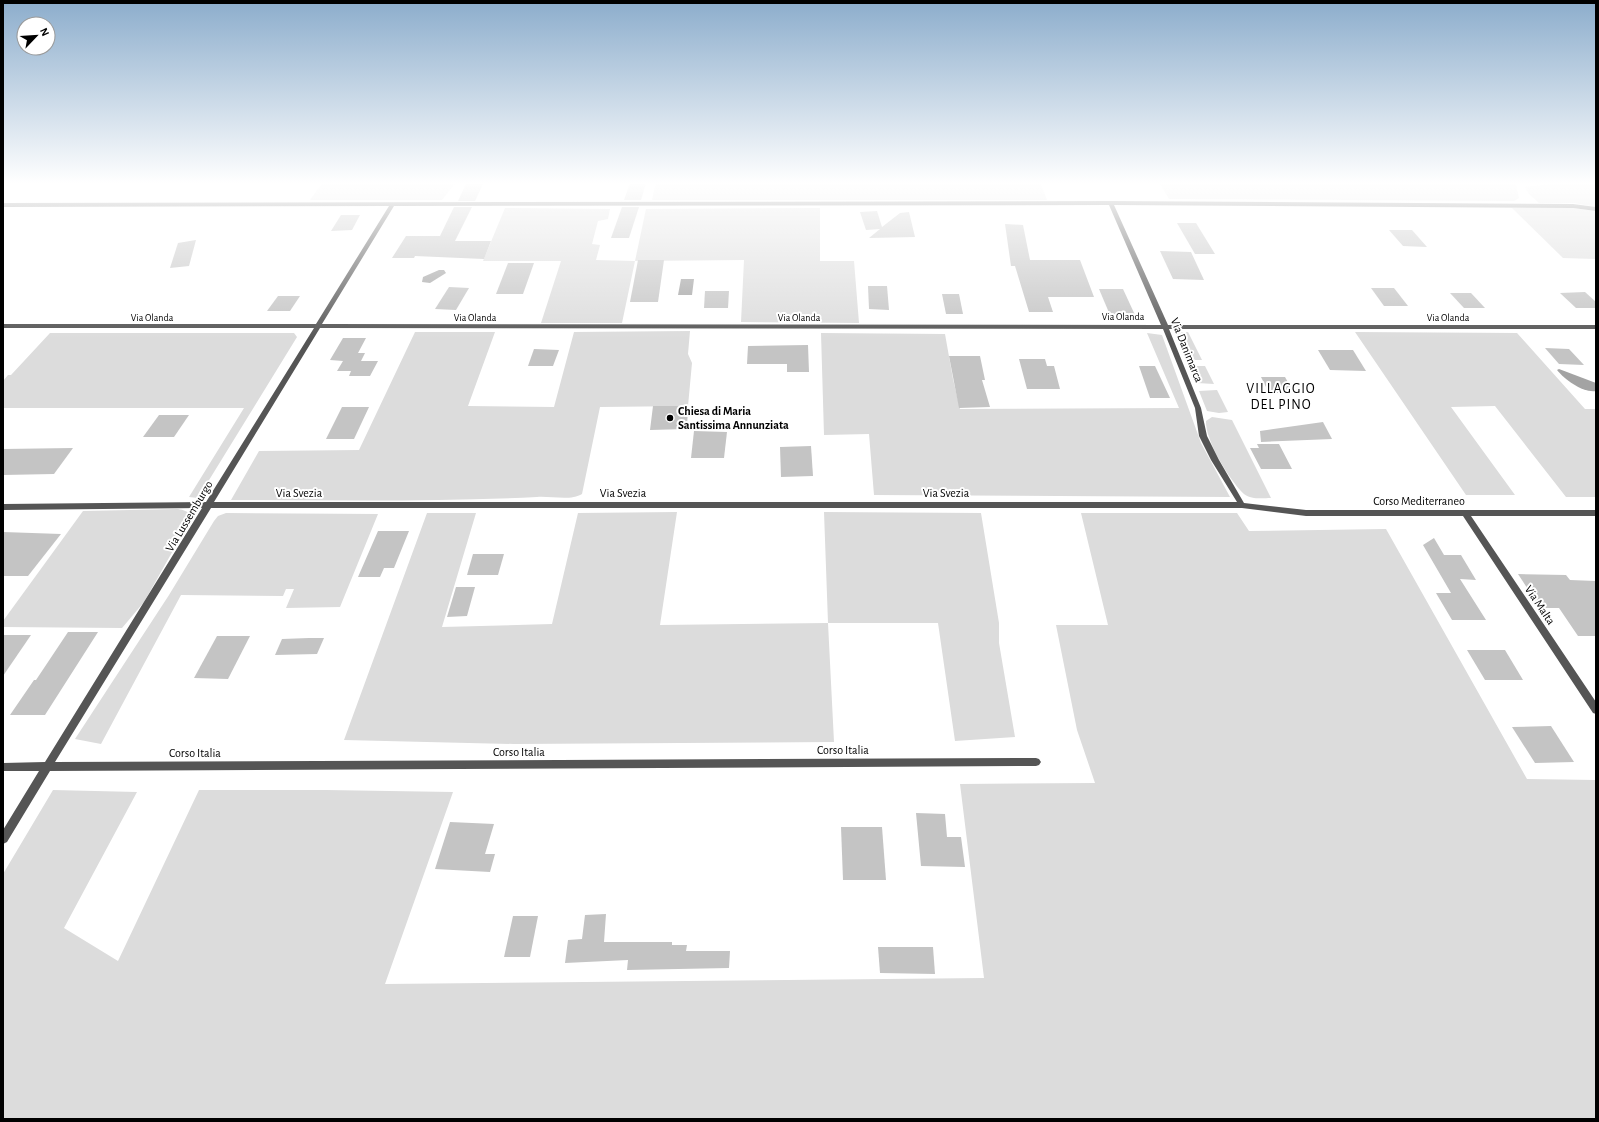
<svg xmlns="http://www.w3.org/2000/svg" width="1599" height="1122" font-family="'Alegreya Sans',sans-serif">
<rect width="100%" height="100%" fill="#fff"/>
<g fill="#dcdcdc">
<polygon points="323,182 456,182 442,200 310,200"/>
<polygon points="656,182 1040,182 1047,200 652,200"/>
<polygon points="1159,182 1506,182 1516,185 1519,198 1514,201 1169,199"/>
<polygon points="1546,182 1596,182 1596,207 1574,203 1539,203 1529,194 1525,187 1549,184"/>
<polygon points="505,208 610,209 608,219 598,221 592,244 600,245 596,260 635,261 646,209 820,208 820,261 854,261 859,323 741,322 744,260 635,261 622,323 541,323 561,261 483,261"/>
<polygon points="1512,208 1572,208 1596,211 1596,259 1563,258"/>
<path d="M690,331L688,354L692,363L688,406L600,407L582,494C571,501 551,496 537,497C435,502 333,500 231,500L259,451L359,450L415,332H495L468,406L554,407L574,332Z"/>
<polygon points="1177,332 1188,332 1202,360 1186,360 1176,335"/>
<polygon points="1355,332 1517,333 1585,409 1596,409 1596,497 1566,497 1495,406 1451,407 1515,495 1466,495"/>
<polygon points="50,333 294,333 297,337 198,498 189,497 244,408 3,408 3,381 8,375 11,375"/>
<polygon points="821,333 945,334 953,379 960,409 1179,408 1147,333 1162,335 1201,443 1230,497 874,495 869,434 824,435"/>
<polygon points="1190,366 1205,366 1214,384 1197,383"/>
<polygon points="1217,390 1228,412 1219,413 1207,411 1199,391"/>
<path d="M1212,417L1232,420L1271,498C1263,498 1252,500 1244,494C1230,481 1205,440 1206,421Z"/>
<path d="M178,509C184,510 188,511 192,517L188,524L144,602L122,628L3,627V621L83,511Z"/>
<polygon points="677,512 660,625 828,623 824,512 981,513 999,623 999,643 1015,737 955,741 938,623 828,623 834,742 514,744 344,740 427,513 476,513 442,627 552,624 578,513"/>
<polygon points="226,513 378,514 340,607 286,608 294,589 286,589 283,596 181,595 101,744 75,739 169,595 214,521 218,516"/>
<polygon points="1081,513 1237,513 1249,531 1386,529 1527,779 1596,780 1596,1119 3,1119 3,874 53,790 137,792 64,928 118,961 199,790 326,790 453,792 385,984 984,978 960,784 1095,783 1077,730 1056,625 1108,625"/>
</g>
<g fill="#a3a3a3">
<polygon points="439,270 444,270 446,273 430,283 422,282 423,277"/>
<polygon points="681,279 694,279 692,295 678,295"/>
<path d="M1559,369L1596,383V391C1583,393 1565,380 1557,370Z"/>
</g>
<g fill="#c4c4c4">
<polygon points="467,182 484,182 475,201 458,201"/>
<polygon points="630,183 646,183 641,200 624,200"/>
<polygon points="454,207 472,207 455,241 491,241 484,259 415,256 414,258 392,258 406,236 440,236"/>
<polygon points="622,207 639,207 629,238 611,238"/>
<polygon points="877,211 882,227 900,213 909,212 915,237 869,238 880,229 866,230 860,212"/>
<polygon points="341,215 360,215 352,230 331,231"/>
<polygon points="1177,223 1196,223 1215,254 1195,254"/>
<polygon points="1005,224 1023,225 1030,260 1080,260 1094,297 1048,297 1053,312 1029,312 1015,266 1011,266"/>
<polygon points="1389,230 1412,230 1427,247 1403,246"/>
<polygon points="196,240 189,266 170,268 178,243"/>
<polygon points="1160,251 1191,252 1204,280 1173,279"/>
<polygon points="638,260 664,260 658,302 630,302"/>
<polygon points="508,263 534,263 523,294 496,294"/>
<polygon points="868,286 887,286 889,310 869,309"/>
<polygon points="449,287 469,288 456,310 435,309"/>
<polygon points="1371,288 1394,288 1408,306 1384,306"/>
<polygon points="1099,289 1123,289 1135,315 1110,315"/>
<polygon points="705,291 729,291 728,308 704,308"/>
<polygon points="1585,292 1596,302 1596,308 1576,308 1560,293"/>
<polygon points="1450,293 1471,293 1485,308 1464,308"/>
<polygon points="942,294 959,294 963,314 946,314"/>
<polygon points="278,296 300,296 290,311 267,311"/>
<polygon points="343,338 366,338 358,353 365,353 361,361 378,361 370,376 349,376 351,371 337,371 343,361 330,360"/>
<polygon points="808,345 809,372 787,372 787,364 747,364 748,346"/>
<polygon points="1545,348 1569,349 1584,365 1559,364"/>
<polygon points="534,349 559,350 553,366 528,366"/>
<polygon points="1318,350 1353,350 1366,371 1330,370"/>
<polygon points="949,356 980,356 985,380 982,380 990,407 959,408"/>
<polygon points="1019,359 1045,359 1047,366 1054,366 1060,389 1027,389"/>
<polygon points="1139,366 1155,366 1170,398 1150,398"/>
<polygon points="1261,377 1285,377 1294,393 1269,393"/>
<polygon points="653,406 688,406 687,429 650,430"/>
<polygon points="342,407 369,407 354,439 326,439"/>
<polygon points="159,415 189,415 174,437 143,437"/>
<polygon points="1323,422 1332,439 1261,442 1260,431"/>
<polygon points="694,431 727,432 724,458 691,458"/>
<polygon points="1257,444 1279,444 1292,469 1261,469 1250,448 1259,448"/>
<polygon points="811,446 813,476 781,477 780,447"/>
<polygon points="73,448 54,474 3,475 3,449"/>
<polygon points="378,531 409,531 394,568 384,568 380,577 358,577"/>
<polygon points="3,532 61,534 28,576 3,576"/>
<polygon points="1434,538 1444,555 1461,555 1476,580 1460,579 1486,620 1452,620 1436,593 1451,593 1423,545"/>
<polygon points="473,554 504,554 498,575 467,575"/>
<polygon points="1518,574 1566,575 1570,580 1596,581 1596,636 1578,636 1559,608 1540,608"/>
<polygon points="456,587 475,587 467,616 447,617"/>
<polygon points="68,632 98,632 45,715 10,715 34,680 36,680"/>
<polygon points="3,635 31,635 3,676"/>
<polygon points="217,636 250,636 228,679 194,678"/>
<polygon points="309,638 324,638 317,654 275,655 282,639"/>
<polygon points="1467,650 1505,650 1523,680 1485,680"/>
<polygon points="1551,726 1574,762 1535,763 1512,727"/>
<polygon points="916,813 945,814 947,837 961,837 965,867 921,866"/>
<polygon points="450,822 494,824 485,854 495,854 490,872 435,869"/>
<polygon points="841,827 882,827 886,880 843,880"/>
<polygon points="606,914 604,942 672,942 672,945 687,945 686,951 730,951 729,968 627,970 628,960 565,963 568,940 582,939 585,915"/>
<polygon points="513,916 538,916 530,957 504,957"/>
<polygon points="878,947 933,947 935,974 880,973"/>
</g>
<g fill="none" stroke-linecap="round" stroke-linejoin="round">
<path fill="#555" fill-rule="evenodd" d="M1111,201L1573,204L1596,207V211L1573,208L1114,205L1168,325H1596V329H1169L1201,408L1207,436L1219,460L1244,503L1306,510H1596V516H1471L1596,702V714L1593,713L1463,516H1306L1242,508H211L55,762L1036,758L1039,759L1041,762L1039,765L1036,766L50,771L7,842L3,844V830L39,771H3V763L45,762L202,508L3,510V504L206,502L314,328H3V324H316L389,206L3,207V203ZM1109,205L1161,325L322,324L394,206ZM320,328L1163,329L1195,408L1199,436L1211,460L1237,502H214Z"/>
</g>
<linearGradient id="sky" x2="0" y2="1"><stop stop-color="#8cadcc"/><stop offset="0.54" stop-color="#fff"/><stop offset="1" stop-color="#fff" stop-opacity="0"/></linearGradient>
<rect width="1599" height="339" fill="url(#sky)"/>
<circle fill="#000" stroke="#fff" stroke-width="1.5" cx="670" cy="418" r="4"/>
<g text-anchor="middle" stroke-width="4" stroke-linejoin="round" paint-order="stroke">
<g font-size="10" fill="#000" stroke="#fff">
<text x="1123" y="320">Via Olanda</text>
<text x="152" y="321">Via Olanda</text>
<text x="475" y="321">Via Olanda</text>
<text x="799" y="321">Via Olanda</text>
<text x="1448" y="321">Via Olanda</text>
</g>
<g font-size="12" fill="#000" stroke="#fff">
<text transform="translate(1187 350) rotate(68)" y="4">Via Danimarca</text>
<text x="299" y="497">Via Svezia</text>
<text x="623" y="497">Via Svezia</text>
<text x="946" y="497">Via Svezia</text>
<text x="1419" y="505">Corso Mediterraneo</text>
<text transform="translate(189 516) rotate(-59)" y="4">Via Lussemburgo</text>
<text transform="translate(1540 605) rotate(56)" y="4">Via Malta</text>
<text x="843" y="754">Corso Italia</text>
<text x="519" y="756">Corso Italia</text>
<text x="195" y="757">Corso Italia</text>
</g>
<g font-size="12" font-weight="bold" fill="#000" stroke="#fff" text-anchor="start">
<text x="678" y="415">Chiesa di Maria<tspan x="678" dy="14">Santissima Annunziata</tspan></text>
</g>
<g font-size="14" letter-spacing="1" fill="#000" stroke="#fff">
<text x="1281" y="393">VILLAGGIO<tspan x="1281" dy="16">DEL PINO</tspan></text>
</g>
</g>
<rect width="1599" height="1122" fill="none" stroke="#000000" stroke-width="8"/>
<g transform="translate(36 36) rotate(65)"><circle r="19" fill="#ffffff" stroke="#999999"/>
<path d="M0-3L7 15L0 10L-7 15Z" fill="#000000"/>
<text y="-6" font-size="11" font-weight="bold" text-anchor="middle" fill="#000000">N</text>
</g>
</svg>
